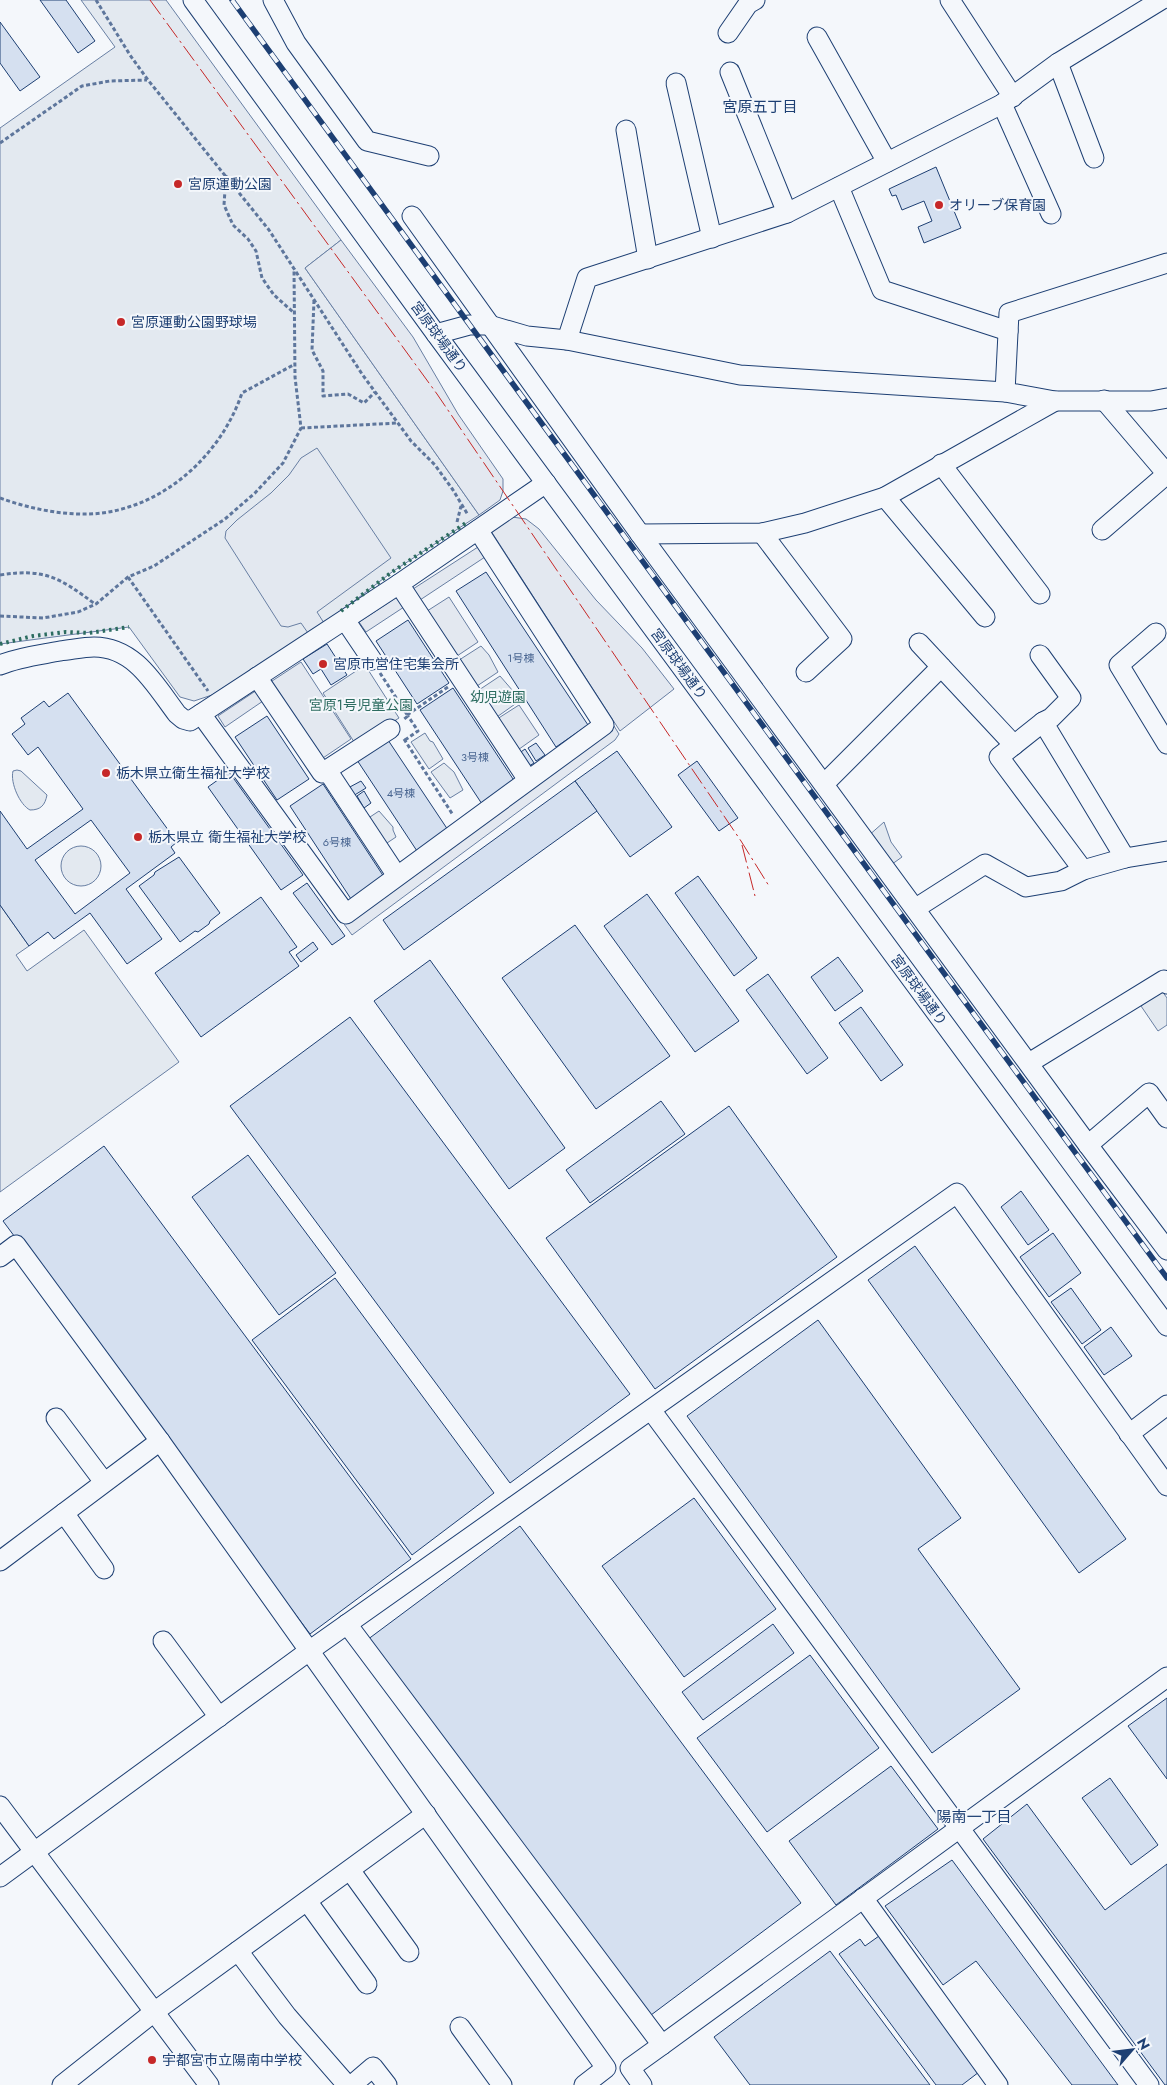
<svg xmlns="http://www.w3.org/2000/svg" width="1167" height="2085" font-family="Jost,'Noto Sans JP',sans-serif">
<rect width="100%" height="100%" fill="#f4f7fb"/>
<g fill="#e3e9f0" stroke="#687fa3">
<polygon points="81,0 166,0 341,240 305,268 479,515 392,572 332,618 212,695 194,701 180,697 129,627 0,644 0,128 115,47"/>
<polygon points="481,646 489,655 498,672 474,688 456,662"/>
<polygon points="365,665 399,718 356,745 323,693"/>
<polygon points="500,676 513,691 518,702 494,719 476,692"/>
<polygon points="425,733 430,741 433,742 443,759 429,769 411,742"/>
<polygon points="444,763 454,772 463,790 450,798 431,772"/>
<path d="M17,770L21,771L47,795C45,805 41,810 30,810C20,805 10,783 13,771Z"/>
<polygon points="379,811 393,827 393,830 396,837 384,845 367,819"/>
<polygon points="884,822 891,842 902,857 888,867 867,837"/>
<circle cx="81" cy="866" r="20"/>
<polygon points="0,905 29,946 16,955 27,971 84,930 179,1062 0,1192"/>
<polygon points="1162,991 1167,998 1167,1025 1158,1031 1141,1006"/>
</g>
<g fill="#e3e8f0" stroke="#687fa3">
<polygon points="341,240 413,337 458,414 503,479 503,491 500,500 479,515 305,268"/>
<polygon points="317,448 391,558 317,612 324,623 308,633 301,623 288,627 281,626 225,538 226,531 237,520 271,493 289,475 301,458"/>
<polygon points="512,517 526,519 539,529 596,600 642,648 674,689 620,731 491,531"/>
<polygon points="478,547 485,557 420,600 413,589"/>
<polygon points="397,597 404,607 366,632 359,622"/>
<polygon points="449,597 478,642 454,658 424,613"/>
<polygon points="301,662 351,739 320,760 269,683"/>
<polygon points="257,690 263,701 225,727 218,716"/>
<polygon points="519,705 539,735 515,752 494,721"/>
<polygon points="614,726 619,734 615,740 352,935 344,924"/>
</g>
<g fill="#d5e0f0" stroke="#1d3f73" fill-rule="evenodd">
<polygon points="40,0 66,0 95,41 78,53"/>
<polygon points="0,22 40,77 20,91 0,63"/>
<polygon points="936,167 961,228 924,243 918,227 932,221 924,201 902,210 896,195 892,196 889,189"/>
<polygon points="486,572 588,725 556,747 456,591"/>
<polygon points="408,620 449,683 417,704 376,641"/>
<polygon points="327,644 347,675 331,685 321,669 313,674 303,659"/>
<polygon points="453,688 515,782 482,804 420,710"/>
<path d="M68,693L177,842L171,847L175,853L126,889L162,939L127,964L90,913L54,939L48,932L29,946L0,905V811L27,849L83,809L38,747L28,755L12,734L25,724L21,718L44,701L49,707ZM91,820L130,873L75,914L35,860Z"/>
<polygon points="267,716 309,779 277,800 235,737"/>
<polygon points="386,737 448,830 417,851 355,757"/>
<polygon points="536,743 545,755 536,761 528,748"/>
<polygon points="525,749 534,763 526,768 518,754"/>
<polygon points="617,751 672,827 630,857 575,781"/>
<polygon points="697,761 738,818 719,831 678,775"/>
<polygon points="229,772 303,875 281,890 208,787"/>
<polygon points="361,781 366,788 353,796 348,788"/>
<polygon points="575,781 597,811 404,950 383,920"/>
<polygon points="323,784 384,877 351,899 290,806"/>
<polygon points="364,791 371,803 364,808 357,796"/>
<polygon points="179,857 220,913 210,921 209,924 198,932 195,931 180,942 139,886 154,875 155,872"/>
<polygon points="698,876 757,958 734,976 675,893"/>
<polygon points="307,883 345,936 332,945 293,893"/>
<polygon points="647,894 739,1021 695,1052 604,926"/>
<polygon points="261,897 297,947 289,952 299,966 201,1037 155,973"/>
<polygon points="575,925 670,1056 596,1109 502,978"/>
<polygon points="313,942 318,949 301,962 296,955"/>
<polygon points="838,957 863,991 835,1011 811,977"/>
<polygon points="430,960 565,1148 509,1189 374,1001"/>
<polygon points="768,974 828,1058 807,1074 746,990"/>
<polygon points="861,1007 903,1065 881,1081 839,1023"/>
<polygon points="350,1017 630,1394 510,1483 230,1106"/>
<polygon points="661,1101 685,1134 590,1203 566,1170"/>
<polygon points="729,1106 837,1257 655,1389 546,1238"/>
<polygon points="104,1146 411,1559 310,1634 3,1221"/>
<polygon points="248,1155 336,1273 279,1315 192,1197"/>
<polygon points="1021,1191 1049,1230 1028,1245 1001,1207"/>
<polygon points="1053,1233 1081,1273 1049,1297 1020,1257"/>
<polygon points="915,1246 1126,1539 1079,1573 868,1280"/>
<polygon points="335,1278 494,1493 412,1555 252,1340"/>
<polygon points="1071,1288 1101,1330 1082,1344 1051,1302"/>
<polygon points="818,1320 961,1518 918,1549 1020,1689 932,1753 687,1416"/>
<polygon points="1111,1327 1132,1356 1104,1375 1084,1347"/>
<polygon points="694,1498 776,1609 684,1677 602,1566"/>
<polygon points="520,1526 801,1903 647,2018 367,1640"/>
<polygon points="773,1624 794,1653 703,1720 682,1692"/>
<polygon points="810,1655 879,1748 767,1832 697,1738"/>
<polygon points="1167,1698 1167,1779 1128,1726"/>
<polygon points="891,1766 938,1829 836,1905 789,1841"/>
<polygon points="1110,1778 1158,1845 1131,1865 1082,1798"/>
<polygon points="1027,1804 1105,1910 1167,1864 1167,2085 1165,2085 983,1839"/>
<polygon points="952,1860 1118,2085 1072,2085 976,1961 943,1985 885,1906"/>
<polygon points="879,1936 979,2072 962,2085 936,2085 839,1954 860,1939 865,1946"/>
<polygon points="830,1951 930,2085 750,2085 714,2037"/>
</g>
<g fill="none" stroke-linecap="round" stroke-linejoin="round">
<defs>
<g id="minor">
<polyline points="193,0 436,334 1167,1326"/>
<polyline points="273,0 296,43 367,141 429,156"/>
<polyline points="950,0 1013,97"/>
<polyline points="728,33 748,4 755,0"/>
<polyline points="817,37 887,162"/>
<polyline points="1058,63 1094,158"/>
<polyline points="730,72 787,213"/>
<polyline points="676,83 712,238"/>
<polyline points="1002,104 1051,214"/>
<polyline points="626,130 648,259"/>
<polyline points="839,187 882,290 1008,331"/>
<polyline points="412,216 640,534 1088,1145 1167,1250"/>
<polyline points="436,334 469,325 489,325 527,336 567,340 740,375 1005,392 1055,401 1151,401 1167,398"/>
<polyline points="567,340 587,278 787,213 1002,104 1058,63 1161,0"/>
<polyline points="1005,392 1009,313 1167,263"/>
<polyline points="941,464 1040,594"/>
<polyline points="885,497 985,617"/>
<polyline points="1102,530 1167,474 1104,400"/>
<polyline points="762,533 842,639 806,672"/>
<polyline points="640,534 762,533 805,523 885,497 1055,401"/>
<polyline points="399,584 528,780"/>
<polyline points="345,620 372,660"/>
<polyline points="1156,633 1119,665 1167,744"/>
<polyline points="919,643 1014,745"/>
<polyline points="1040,655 1071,698 1051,718 1043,722 1125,858"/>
<path d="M0,665C19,657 39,655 60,651C71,650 83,647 94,647C135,647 155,685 177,714L183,719L190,721L399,584L546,483"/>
<polyline points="257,677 322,773 390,729"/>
<polyline points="201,714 346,914 604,725 478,530"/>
<polyline points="1043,722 999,757 1083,870"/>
<polyline points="327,770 397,876"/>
<polyline points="824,784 941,667"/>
<polyline points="916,908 985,864 1026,887 1061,881 1083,870 1125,858 1167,851"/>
<polyline points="1029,1063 1164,980 1167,984"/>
<polyline points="1088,1145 1149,1093 1167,1118"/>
<polyline points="0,1257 16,1245 160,1441 606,2068 584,2085"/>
<polyline points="651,1410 1149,2085"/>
<polyline points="56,1418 104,1482"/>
<polyline points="1129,1434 1167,1405"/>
<polyline points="64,1513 104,1569"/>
<polyline points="0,1561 160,1441"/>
<polyline points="347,1624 662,2045 630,2068 642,2085"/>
<polyline points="163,1641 219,1717"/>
<polyline points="0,1806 209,2085"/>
<polyline points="350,1870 409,1952"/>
<polyline points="0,1877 309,1651 957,1193 1167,1486"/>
<polyline points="863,1898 998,2085"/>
<polyline points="307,1901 367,1984"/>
<polyline points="238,1951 287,2016 347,2085"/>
<polyline points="460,2027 502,2085"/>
<polyline points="662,2045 1167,1677"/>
<polyline points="62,2085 154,2012 426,1814"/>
<polyline points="352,2085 373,2067 387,2085"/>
</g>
</defs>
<use href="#minor" stroke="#1d3f73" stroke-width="21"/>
<g stroke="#5e769c" stroke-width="3" stroke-dasharray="4 2.5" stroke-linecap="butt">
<polyline points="96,0 130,55 148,80 269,230 362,374 411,441 435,465 453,490 468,515"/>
<polyline points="0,143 82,86 110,81 147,80"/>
<polyline points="226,175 224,205 233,225 248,239 256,251 262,278 274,295 293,312"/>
<polyline points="314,300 312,350 323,371 323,396 348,394 364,403 375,392"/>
<polyline points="301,428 398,423"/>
<path d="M0,498C25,507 51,513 78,514C153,517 219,461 242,393L295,364"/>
<polyline points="457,522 461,506"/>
<path d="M0,575C45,568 60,578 95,604"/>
<polyline points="128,577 208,691"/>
<polyline points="0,616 43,618 78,612 96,604 128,577 154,566 225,519 255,493 283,463 301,428 295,377 294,268"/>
<polyline points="380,673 408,716 403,720"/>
<polyline points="407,715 448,687"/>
<polyline points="404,739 453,815"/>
<polyline points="405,740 418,731 408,716"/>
</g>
<use href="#minor" stroke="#f4f7fb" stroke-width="19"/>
<defs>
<polyline id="rail" points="232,0 1167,1278"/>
</defs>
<use href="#rail" stroke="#1d3f73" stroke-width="5.5"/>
<use href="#rail" stroke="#f4f7fb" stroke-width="4" stroke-dasharray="11" stroke-linecap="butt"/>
<g stroke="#2c6c60" stroke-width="4" stroke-dasharray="2.5 4" stroke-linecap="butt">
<polyline points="341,611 392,572 466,523"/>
<polyline points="0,644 33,636 66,632 89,633 129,627"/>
</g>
<g stroke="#c62828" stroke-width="1" stroke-dasharray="18 4 2.5 4" stroke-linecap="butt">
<polyline points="150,0 437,394 741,841 769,886"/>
<polyline points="742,845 755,896"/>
</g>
</g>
<g fill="#c62828" stroke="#f4f7fb" stroke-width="2">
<circle cx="178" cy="184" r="5"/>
<circle cx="939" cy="205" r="5"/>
<circle cx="121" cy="322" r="5"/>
<circle cx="323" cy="664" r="5"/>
<circle cx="106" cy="773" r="5"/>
<circle cx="138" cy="837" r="5"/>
<circle cx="152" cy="2060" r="5"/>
</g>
<g text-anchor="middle" stroke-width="4" stroke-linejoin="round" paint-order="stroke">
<g font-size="11" fill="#4b6792">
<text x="521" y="662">1号棟</text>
<text x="475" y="761">3号棟</text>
<text x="401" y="797">4号棟</text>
<text x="337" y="846">6号棟</text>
</g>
<g font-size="14" fill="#1d3f73" stroke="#f4f7fb" text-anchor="start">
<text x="188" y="189">宮原運動公園</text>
<text x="949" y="210">オリーブ保育園</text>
<text x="131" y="327">宮原運動公園野球場</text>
<text x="333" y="669">宮原市営住宅集会所</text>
<text x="116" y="778">栃木県立衛生福祉大学校</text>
<text x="148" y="842">栃木県立 衛生福祉大学校</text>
<text x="162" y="2065">宇都宮市立陽南中学校</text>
</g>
<g font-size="14" fill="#1d3f73" stroke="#f4f7fb">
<text transform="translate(439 337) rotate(54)" y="5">宮原球場通り</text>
<text transform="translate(679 664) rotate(54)" y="5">宮原球場通り</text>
<text transform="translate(919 990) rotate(54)" y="5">宮原球場通り</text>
</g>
<g font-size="14" fill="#2c6c60" stroke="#f4f7fb">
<text x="498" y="702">幼児遊園</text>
<text x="361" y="710">宮原1号児童公園</text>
</g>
<g font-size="15" fill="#1d3f73" stroke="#f4f7fb">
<text x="760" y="112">宮原五丁目</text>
<text x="974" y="1822">陽南一丁目</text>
</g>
</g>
<g transform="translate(1132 2050) rotate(62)" stroke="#f4f7fb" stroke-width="4" paint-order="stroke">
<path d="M0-4L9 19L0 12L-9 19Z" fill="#1d3f73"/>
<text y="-8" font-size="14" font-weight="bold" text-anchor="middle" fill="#1d3f73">N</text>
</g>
</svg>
